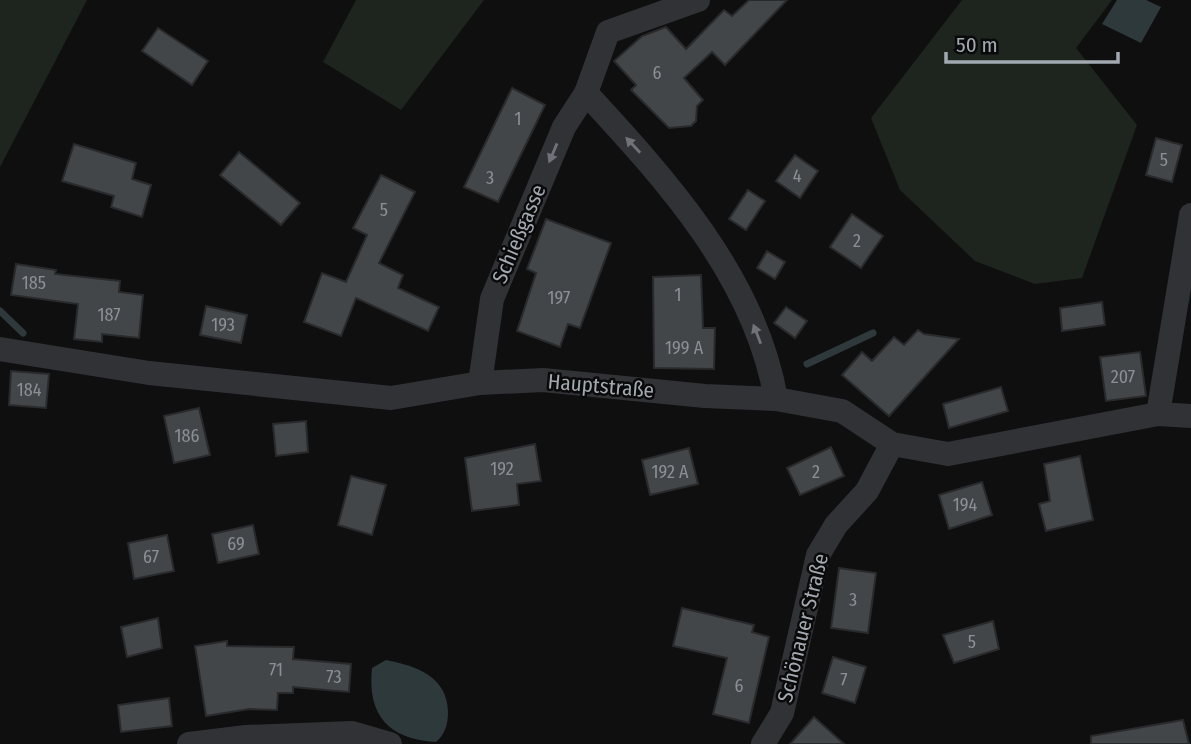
<svg xmlns="http://www.w3.org/2000/svg" width="1191" height="744" font-family="'Fira Sans Condensed',sans-serif">
<rect width="100%" height="100%" fill="#0f0f10"/>
<g fill="#1e241e">
<polygon points="0,0 87,0 0,167"/>
<polygon points="356,0 484,0 401,110 323,62"/>
<polygon points="962,0 1112,0 1076,48 1137,125 1082,278 1035,284 975,261 900,190 871,118"/>
</g>
<g fill="#2e393b">
<polygon points="1117,0 1146,0 1161,7 1141,43 1102,24"/>
<path d="M386,660C416,666 447,676 448,712C448,724 445,734 436,742C389,739 367,716 372,668Z"/>
</g>
<g fill="none" stroke-linecap="round" stroke-linejoin="round">
<g stroke="#2e393b" stroke-width="7">
<polyline points="0,311 23,333"/>
<polyline points="807,364 873,333"/>
</g>
</g>
<g fill="#434648" stroke="#292a2c" stroke-width="2">
<polygon points="749,0 787,0 725,65 712,52 684,78 703,100 697,106 696,121 691,126 669,128 631,90 636,85 614,61 642,36 666,27 686,49 724,10 732,16"/>
<polygon points="158,28 208,61 192,85 142,51"/>
<polygon points="512,88 545,105 498,202 464,187"/>
<polygon points="1156,138 1182,145 1172,182 1146,175"/>
<polygon points="74,144 136,163 132,179 151,185 142,217 111,207 114,196 62,181"/>
<polygon points="239,152 300,203 281,225 220,175"/>
<polygon points="795,155 818,171 800,198 776,181"/>
<polygon points="381,175 415,192 379,263 403,275 398,288 439,307 428,331 356,298 341,336 304,322 322,273 346,282 367,235 353,228"/>
<polygon points="748,190 765,201 746,230 729,219"/>
<polygon points="852,214 883,236 861,268 830,247"/>
<polygon points="546,219 611,243 580,328 568,324 560,347 517,331 536,273 527,269"/>
<polygon points="767,251 785,262 775,279 757,268"/>
<polygon points="16,264 56,270 55,274 120,281 119,292 143,295 139,338 102,334 102,342 74,339 78,304 11,295"/>
<polygon points="701,275 703,328 715,328 714,369 654,368 653,277"/>
<polygon points="1102,302 1105,325 1062,331 1060,308"/>
<polygon points="206,306 247,315 241,343 200,335"/>
<polygon points="786,307 807,321 795,338 774,323"/>
<polygon points="918,330 924,334 959,339 889,416 842,375 862,352 872,361 894,337 904,345"/>
<polygon points="1140,352 1146,396 1106,401 1100,357"/>
<polygon points="11,371 49,374 46,408 9,405"/>
<polygon points="1001,387 1008,411 949,428 943,404"/>
<polygon points="199,408 210,455 174,463 164,416"/>
<polygon points="306,421 308,452 276,456 273,424"/>
<polygon points="535,444 541,481 517,484 519,505 472,511 465,458"/>
<polygon points="831,447 844,476 800,495 787,468"/>
<polygon points="689,448 698,484 650,495 642,460"/>
<polygon points="1080,456 1093,520 1046,531 1039,504 1050,501 1044,464"/>
<polygon points="351,476 386,485 372,535 338,525"/>
<polygon points="982,482 992,515 949,529 939,495"/>
<polygon points="253,525 259,554 218,563 212,534"/>
<polygon points="167,535 174,571 134,579 128,543"/>
<polygon points="839,568 876,573 868,633 831,628"/>
<polygon points="682,608 754,625 752,632 769,637 749,723 713,714 727,658 673,646"/>
<polygon points="158,618 162,648 127,657 121,627"/>
<polygon points="993,621 999,649 954,663 943,635"/>
<polygon points="227,641 227,646 294,647 293,659 351,664 349,692 293,687 293,693 278,693 277,710 249,709 206,716 195,646"/>
<polygon points="833,657 866,667 855,703 822,693"/>
<polygon points="169,698 172,726 121,732 118,705"/>
<polygon points="814,717 844,744 790,744"/>
<polygon points="1183,720 1189,744 1091,744 1091,736"/>
</g>
<g fill="none" stroke-linecap="round" stroke-linejoin="round">
<g stroke="#313235" stroke-width="24">
<path d="M586,93C667,181 755,277 776,399"/>
<polyline points="0,349 149,373 391,398 480,383 543,380 705,396 776,399 842,411 892,444 948,454 1158,414 1191,416"/>
<polyline points="480,383 492,299 564,127 586,93 608,32 698,0"/>
<polyline points="1158,414 1191,215"/>
<polyline points="189,744 246,737 352,733 390,744"/>
<polyline points="763,744 782,713 818,555 836,525 867,491 892,444"/>
</g>
</g>
<defs><path id="oneway-solid" d="M-6-.8H1V-3.2L6.5 0L1 3.2V.8H-6Z" transform="scale(1.75)"/></defs>
<g fill="#6f7379">
<use href="#oneway-solid" transform="translate(633 145) rotate(-133)"/>
<use href="#oneway-solid" transform="translate(553 153) rotate(113)"/>
<use href="#oneway-solid" transform="translate(757 334) rotate(-111)"/>
</g>
<g text-anchor="middle" stroke-width="5" stroke-linejoin="round" paint-order="stroke">
<g font-size="18" fill="#8a9096">
<text x="657" y="79">6</text>
<text x="518" y="125">1</text>
<text x="1164" y="166">5</text>
<text x="797" y="182">4</text>
<text x="490" y="184">3</text>
<text x="384" y="216">5</text>
<text x="857" y="247">2</text>
<text x="34" y="289">185</text>
<text x="678" y="301">1</text>
<text x="559" y="304">197</text>
<text x="109" y="321">187</text>
<text x="223" y="331">193</text>
<text x="684" y="354">199 A</text>
<text x="1123" y="383">207</text>
<text x="29" y="396">184</text>
<text x="187" y="442">186</text>
<text x="502" y="475">192</text>
<text x="670" y="478">192 A</text>
<text x="816" y="478">2</text>
<text x="965" y="511">194</text>
<text x="236" y="550">69</text>
<text x="151" y="563">67</text>
<text x="853" y="606">3</text>
<text x="972" y="648">5</text>
<text x="276" y="676">71</text>
<text x="334" y="683">73</text>
<text x="844" y="686">7</text>
<text x="739" y="692">6</text>
</g>
<g font-size="21" fill="#a2a9b0" stroke="#0a0a0b">
<text transform="translate(519 234) rotate(-67)" y="7">Schießgasse</text>
<text transform="translate(601 386) rotate(5)" y="7">Hauptstraße</text>
<text transform="translate(803 628) rotate(-76)" y="7">Schönauer Straße</text>
</g>
</g>
<path d="M946 52v10h172v-10" fill="none" stroke="#a2a9b0" stroke-width="3.5"/>
<text x="956" y="52" font-size="21" fill="#a2a9b0" stroke="#0a0a0b" stroke-width="5" paint-order="stroke">50 m</text>
</svg>
